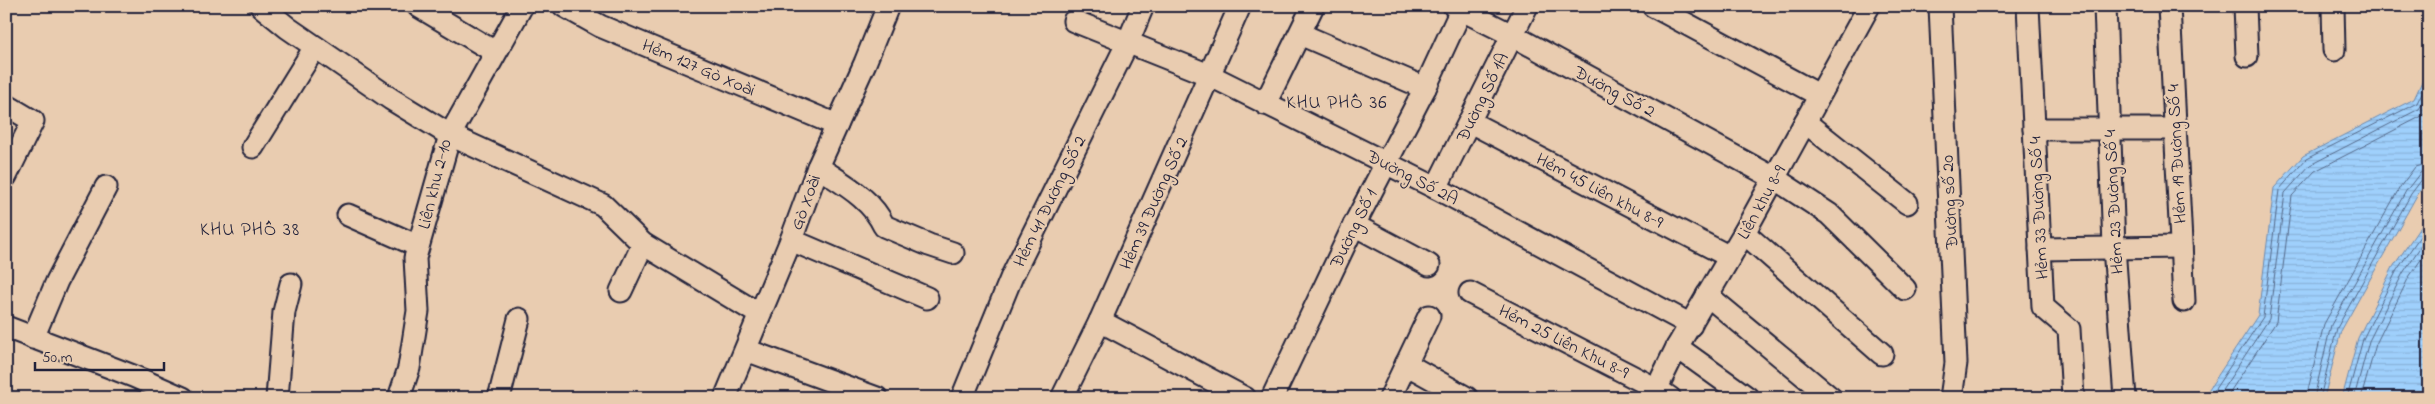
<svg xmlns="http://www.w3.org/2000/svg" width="2435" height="404" font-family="'Indie Flower',sans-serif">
<defs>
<pattern id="water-rules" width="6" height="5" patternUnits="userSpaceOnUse" patternTransform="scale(1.25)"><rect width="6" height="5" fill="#9fd0fc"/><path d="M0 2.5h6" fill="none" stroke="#89b2d9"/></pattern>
</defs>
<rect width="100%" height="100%" fill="#e9ccb0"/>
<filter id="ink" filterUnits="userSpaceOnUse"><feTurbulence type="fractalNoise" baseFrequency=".02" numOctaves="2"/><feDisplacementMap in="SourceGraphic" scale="10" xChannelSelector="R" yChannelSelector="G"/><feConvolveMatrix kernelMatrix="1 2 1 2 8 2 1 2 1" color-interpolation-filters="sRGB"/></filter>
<g filter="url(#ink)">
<g fill="url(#water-rules)" stroke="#6d8aaf">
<polygon points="2429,66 2429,179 2416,197 2341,331 2324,398 2203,398 2258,315 2274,188 2303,156 2414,99"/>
<polygon points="2429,214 2429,398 2342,398 2358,338 2393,267"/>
</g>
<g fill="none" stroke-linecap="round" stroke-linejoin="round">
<g stroke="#546888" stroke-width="1">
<polyline points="2209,398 2263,317 2279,190 2306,159 2417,103 2429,78"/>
<polyline points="2217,398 2269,319 2285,193 2310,165 2419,109 2429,93"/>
<polyline points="2226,398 2276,322 2292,196 2315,171 2422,116 2429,110"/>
<polyline points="2306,398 2324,324 2400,187 2415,167 2429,163"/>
<polyline points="2314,398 2331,325 2406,191 2420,173 2429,170"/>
<polyline points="2320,398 2337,328 2411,194 2423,178 2429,177"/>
<polyline points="2347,398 2363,339 2397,270 2429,223"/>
<polyline points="2354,398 2369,341 2403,273 2429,234"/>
<polyline points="2361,398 2376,344 2409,277 2429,248"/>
</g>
<defs>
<g id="minor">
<polyline points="261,6 288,28 391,99 450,135 603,205 643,244 759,314"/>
<polyline points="418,6 495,52"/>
<polyline points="564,6 600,26 837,125"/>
<polyline points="1454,6 1512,35 1774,178 1829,214 1905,289"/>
<polyline points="1653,6 1819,95"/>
<polyline points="1940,6 1956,363 1951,398"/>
<polyline points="2028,6 2043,307 2069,329 2073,398"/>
<polyline points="2105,6 2114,247 2125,398"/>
<polyline points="2169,6 2184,301"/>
<polyline points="2245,6 2247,56"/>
<polyline points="2333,6 2334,50"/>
<polyline points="1074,21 1209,75 1436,188 1691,325"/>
<polyline points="1300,34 1425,88"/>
<polyline points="1265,104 1313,6"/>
<polyline points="6,105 33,121 6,176"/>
<polyline points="1470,122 1730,257"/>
<polyline points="1805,122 1907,203"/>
<polyline points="2034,129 2175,129"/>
<polyline points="253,147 315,47"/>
<path d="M818,167C843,184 871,198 884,226L929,245L953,253"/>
<polyline points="1436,188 1527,6"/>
<polyline points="348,215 418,246"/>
<polyline points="1354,225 1429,265"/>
<polyline points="1744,233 1882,354"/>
<polyline points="791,240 927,298"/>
<polyline points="2040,249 2181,247"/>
<polyline points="621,291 643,244"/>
<polyline points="1470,293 1657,389 1670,398"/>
<polyline points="1707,295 1831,398"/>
<polyline points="1100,321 1245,398"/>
<polyline points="6,327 133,376 183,398"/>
<polyline points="33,338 57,281 106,187"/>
<polyline points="1677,347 1748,398"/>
<polyline points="746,350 877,398"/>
<polyline points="1406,364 1467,398"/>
<polyline points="277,398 284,312 291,284"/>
<polyline points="399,398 409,368 418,311 415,258 450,135 522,6"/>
<polyline points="499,398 519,319"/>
<polyline points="725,398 791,240 818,167 865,63 888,6"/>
<polyline points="962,398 1012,276 1128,42 1143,6"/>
<polyline points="1062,398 1100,321 1240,6"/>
<polyline points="1272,398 1354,225 1425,88 1463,6"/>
<polyline points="1390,398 1429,316"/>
<polyline points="1652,398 1677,347 1744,233 1869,6"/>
</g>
</defs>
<use href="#minor" stroke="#22223b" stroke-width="25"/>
<use href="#minor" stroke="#e9ccb0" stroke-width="21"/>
</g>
</g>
<g text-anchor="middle" stroke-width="4.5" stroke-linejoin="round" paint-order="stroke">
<g font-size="18" fill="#22223b" stroke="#e9ccb0">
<text transform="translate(699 67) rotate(23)" y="6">Hẻm 127 Gò Xoài</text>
<text transform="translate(1615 91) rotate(28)" y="6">Đường Số 2</text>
<text transform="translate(1482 97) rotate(-64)" y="6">Đường Số 1A</text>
<text transform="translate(2176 154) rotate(-93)" y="6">Hẻm 19 Đường Số 4</text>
<text transform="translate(1413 177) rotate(27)" y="6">Đường Số 2A</text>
<text transform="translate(434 184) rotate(-76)" y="6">Liên khu 2-10</text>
<text transform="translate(1600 190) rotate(28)" y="6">Hẻm 45 Liên khu 8-9</text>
<text transform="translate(1049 201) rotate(-64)" y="6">Hẻm 41 Đường Số 2</text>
<text transform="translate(805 202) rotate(-70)" y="6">Gò Xoài</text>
<text transform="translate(1761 202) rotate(-61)" y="6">Liên khu 8-9</text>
<text transform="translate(1949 202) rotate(-93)" y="6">Đường số 20</text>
<text transform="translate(2113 202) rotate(-93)" y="6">Hẻm 23 Đường Số 4</text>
<text transform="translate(1153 203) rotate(-66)" y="6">Hẻm 39 Đường Số 2</text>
<text transform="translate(2038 208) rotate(-93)" y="6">Hẻm 33 Đường Số 4</text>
<text transform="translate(1353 228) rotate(-64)" y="6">Đường Số 1</text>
<text transform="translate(1564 341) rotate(27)" y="6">Hẻm 25 Liên Khu 8-9</text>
</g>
<g font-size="19" letter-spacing="1" fill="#22223b" stroke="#e9ccb0">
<text x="1337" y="108">KHU PHỐ 36</text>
<text x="250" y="235">KHU PHỐ 38</text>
</g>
</g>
<rect width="2435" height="404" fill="none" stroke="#e9ccb0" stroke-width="25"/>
<rect x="12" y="12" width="2410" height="379" fill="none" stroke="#22223b" stroke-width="2" filter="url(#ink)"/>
<path d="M35 362v8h129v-8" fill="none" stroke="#22223b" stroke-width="2.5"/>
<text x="42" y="362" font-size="15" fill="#22223b" stroke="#e9ccb0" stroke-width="4" paint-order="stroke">50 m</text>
</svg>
